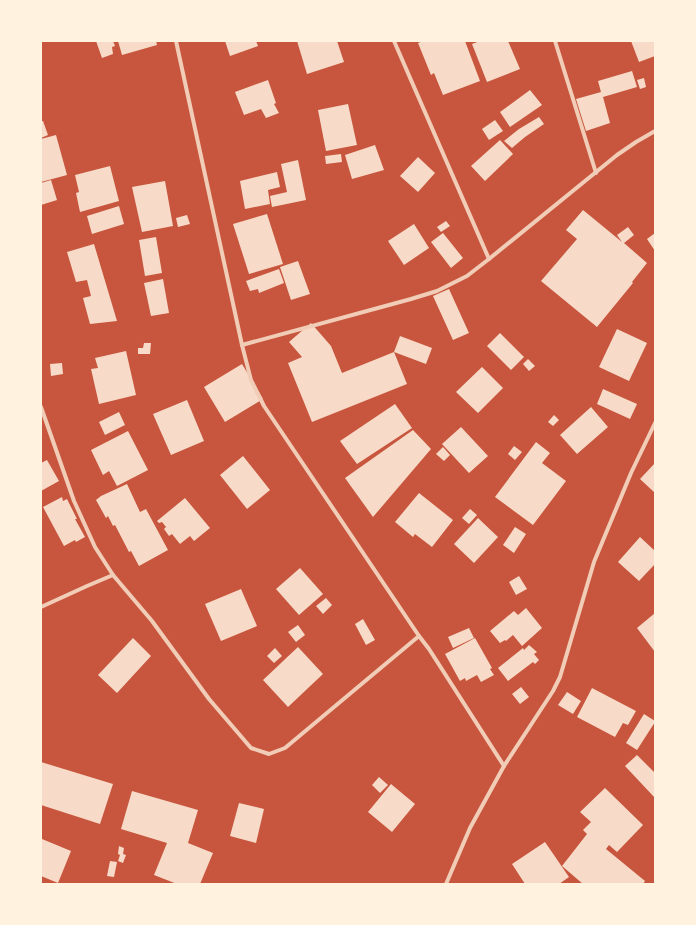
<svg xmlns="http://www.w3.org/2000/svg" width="696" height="925" font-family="Rubik,sans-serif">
<rect width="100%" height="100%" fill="#c8553d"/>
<g fill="#f7dbc8">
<polygon points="96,41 113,41 115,46 112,47 113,54 102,58"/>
<polygon points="118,41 156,41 157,45 122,55"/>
<polygon points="225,41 256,41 258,46 230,56"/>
<polygon points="297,41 337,41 344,62 307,74"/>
<polygon points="423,41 465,41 480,81 443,95 434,73 431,75 418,43"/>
<polygon points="480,41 508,41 520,69 487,82 472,44"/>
<polygon points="631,41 655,41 655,56 639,62"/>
<polygon points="632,71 637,87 603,97 610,123 586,131 576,99 601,92 598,81"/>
<polygon points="644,78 646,87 640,89 637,80"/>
<polygon points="268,80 276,103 274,104 279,113 266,118 261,109 244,115 235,92"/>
<polygon points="530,90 542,105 510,127 500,112"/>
<polygon points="348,104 357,145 326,151 318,110"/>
<polygon points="539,117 544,124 525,137 512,148 504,141 519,129"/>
<polygon points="495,120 503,131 489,140 482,129"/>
<polygon points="41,121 43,121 48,135 41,138"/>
<polygon points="56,135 67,175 41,182 41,139"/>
<polygon points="500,140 513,154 485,181 471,166"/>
<polygon points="375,145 384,170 352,179 345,155"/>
<polygon points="341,154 342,162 326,164 325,156"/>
<polygon points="418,157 435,173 418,192 400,176"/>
<polygon points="298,160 306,200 272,207 270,196 287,192 281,164"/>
<polygon points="110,166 119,201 80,212 76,193 79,192 75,175"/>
<polygon points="277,172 280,187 268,190 270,204 245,209 240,181"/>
<polygon points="51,180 57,200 41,205 41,183"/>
<polygon points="165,181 173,226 142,232 132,187"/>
<polygon points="119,206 124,224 92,234 87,216"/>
<polygon points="583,210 622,242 617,235 628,227 634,235 624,243 647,263 632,282 633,283 597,327 541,281 577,239 566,230"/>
<polygon points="267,214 283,264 249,274 233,224"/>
<polygon points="187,215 190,224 178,227 176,218"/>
<polygon points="446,221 450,226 441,232 437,227"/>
<polygon points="414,224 429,248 404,265 388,241"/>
<polygon points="443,233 463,258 451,268 431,242"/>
<polygon points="655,233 655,251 647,239"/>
<polygon points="156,237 162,273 145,276 139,240"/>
<polygon points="94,244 117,321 90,324 83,298 91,296 87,280 76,282 67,252"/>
<polygon points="298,261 310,294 291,300 280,267"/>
<polygon points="279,269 284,283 259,293 258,289 250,291 246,281"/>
<polygon points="163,279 169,313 151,316 144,283"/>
<polygon points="449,289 469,333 453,340 433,296"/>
<polygon points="311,323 331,346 342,373 394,352 407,384 312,422 288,363 302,357 289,342"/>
<polygon points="617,329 647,343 629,381 599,367"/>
<polygon points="500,333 524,357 511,370 487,346"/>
<polygon points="400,336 432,348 426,364 394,352"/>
<polygon points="144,343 151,343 150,354 138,354 138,348 143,348"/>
<polygon points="126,351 136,395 99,404 91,369 98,368 95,358"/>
<polygon points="528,359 535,366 529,371 523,364"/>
<polygon points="62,363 63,374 51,376 50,364"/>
<polygon points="242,364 263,399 225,422 204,387"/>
<polygon points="482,367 503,388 478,413 456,392"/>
<polygon points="603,389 637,404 630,419 597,404"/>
<polygon points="187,400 204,441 171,455 153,414"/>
<polygon points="395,404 412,428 357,464 340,441"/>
<polygon points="591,407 608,427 577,454 560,435"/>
<polygon points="119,412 125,425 105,435 99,422"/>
<polygon points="554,415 559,420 553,426 548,422"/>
<polygon points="461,427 488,456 469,473 442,444"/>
<polygon points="413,430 431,449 373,517 345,478"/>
<polygon points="128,431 148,470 117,486 109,471 103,475 91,450"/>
<polygon points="536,442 550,453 542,463 566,481 533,525 495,497"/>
<polygon points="514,446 522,452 515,460 508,454"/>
<polygon points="443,447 450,455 444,461 436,454"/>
<polygon points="243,456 270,490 247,509 220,475"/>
<polygon points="47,460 59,481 41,491 41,463"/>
<polygon points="655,463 655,493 640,479"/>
<polygon points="127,484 140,512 146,509 168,550 139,566 131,551 129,552 115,525 113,526 108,516 106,518 96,500 101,496"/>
<polygon points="419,493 453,520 432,547 415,534 413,537 395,522"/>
<polygon points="62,497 63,501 67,499 77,519 75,519 85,537 76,542 75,540 64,546 43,507"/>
<polygon points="185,498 210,528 194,541 190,536 180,544 172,534 169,536 164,529 166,527 162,522 159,523 157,521"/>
<polygon points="470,509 477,515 469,524 462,518"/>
<polygon points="478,518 498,537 474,563 454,544"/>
<polygon points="515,527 526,534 514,553 503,545"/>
<polygon points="640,537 655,551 655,564 639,581 618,562"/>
<polygon points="300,568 323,594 299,615 276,589"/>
<polygon points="519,576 527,589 516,595 509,582"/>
<polygon points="241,589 257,626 221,641 205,604"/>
<polygon points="326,598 332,605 323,614 316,606"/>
<polygon points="526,608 542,628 522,646 513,635 506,641 505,640 500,643 490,631 514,611 518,615"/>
<polygon points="655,613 655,652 637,628"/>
<polygon points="363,619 375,640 366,645 355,624"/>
<polygon points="298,625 305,635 296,642 288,632"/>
<polygon points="469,628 474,638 453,648 448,637"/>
<polygon points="133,638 151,656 117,693 98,675"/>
<polygon points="475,638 492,668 490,669 494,675 481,682 477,675 466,681 465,678 460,681 445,654"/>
<polygon points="529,645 537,652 534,654 539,660 535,664 533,662 508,681 498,668 523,648 524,650"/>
<polygon points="298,647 323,674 288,707 263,680"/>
<polygon points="275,648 282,656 274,663 267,656"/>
<polygon points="521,687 529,697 520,704 512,694"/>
<polygon points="592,688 636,711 628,725 623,723 615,737 577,717"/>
<polygon points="567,692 581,701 573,714 558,705"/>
<polygon points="644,714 655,721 655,722 637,750 626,743"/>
<polygon points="637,755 655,773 655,798 625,766"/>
<polygon points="41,762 113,784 100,824 41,805"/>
<polygon points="379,777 388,785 380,793 372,785"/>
<polygon points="391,784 415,804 392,832 368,812"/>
<polygon points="605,788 643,825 617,852 609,845 606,849 645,881 643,884 583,884 562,866 587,834 583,830 591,822 580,812"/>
<polygon points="132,791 198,810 188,843 213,853 200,884 177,884 154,875 167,843 121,829"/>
<polygon points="239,803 264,809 256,843 230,836"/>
<polygon points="42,839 71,851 58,883 41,876 41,842"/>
<polygon points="545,842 569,877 559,884 525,884 512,864"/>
<polygon points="119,846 124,848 123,854 126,855 123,863 118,861 120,855 118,854"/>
<polygon points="110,861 117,862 114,877 107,876"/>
</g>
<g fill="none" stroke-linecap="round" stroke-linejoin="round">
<g stroke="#f1ccb7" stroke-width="4">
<polyline points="176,41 242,345 251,380 264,406 419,636"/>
<polyline points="394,41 489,259"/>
<polyline points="555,41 596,173"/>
<polyline points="242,345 411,299 437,291 467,276 489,259 617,155 636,142 655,131"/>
<polyline points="41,407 74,501 95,547 113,575 152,621 209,699 251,748 269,754 285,748 419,636 429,649 504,766"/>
<polyline points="41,607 87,586 113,575"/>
<polyline points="446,884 470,828 504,766 553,691 560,677 594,562 631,473 655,423"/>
</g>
</g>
<rect width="696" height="925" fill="none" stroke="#fff3e0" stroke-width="84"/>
</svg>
